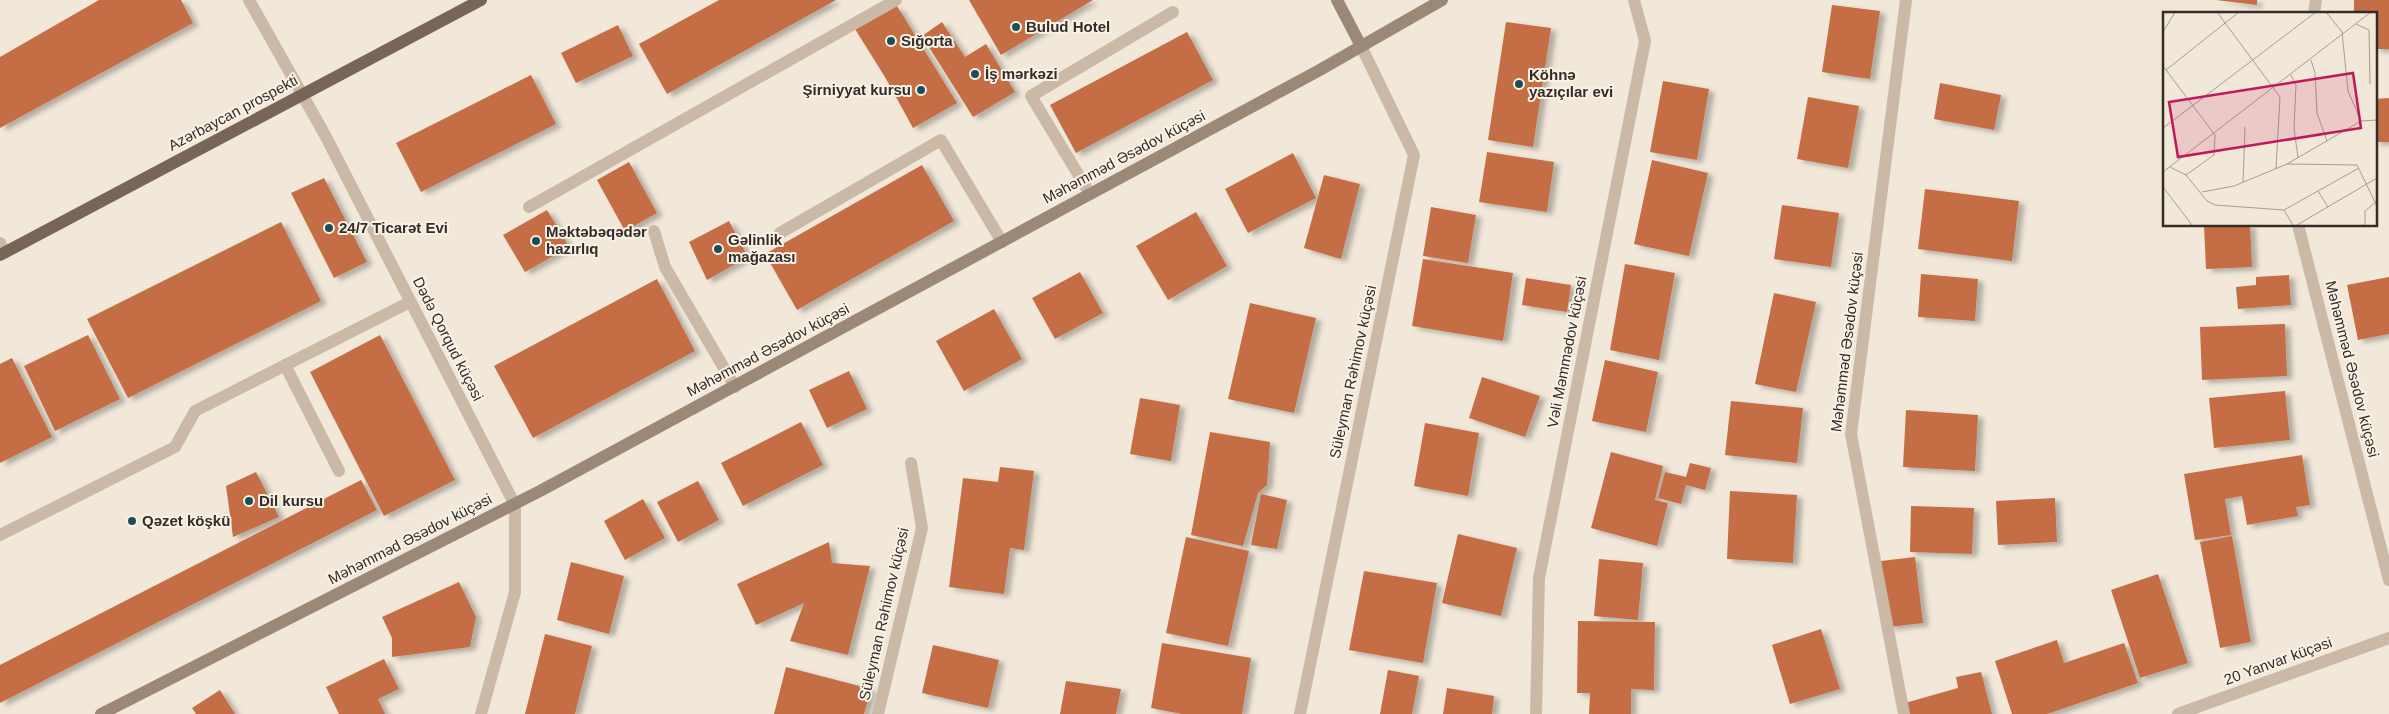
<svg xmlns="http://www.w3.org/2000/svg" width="2389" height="714" font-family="Helvetica,sans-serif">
<defs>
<filter id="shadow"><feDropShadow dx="5.5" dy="3" stdDeviation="2.5" flood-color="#0004"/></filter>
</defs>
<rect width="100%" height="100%" fill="#f1e8da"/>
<g fill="#c56e44" filter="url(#shadow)">
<polygon points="99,0 181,0 193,23 0,128 0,57"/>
<polygon points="719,0 836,0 667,94 639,44"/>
<polygon points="969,0 1093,0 1001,55"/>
<polygon points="2216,0 2257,0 2257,5"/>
<polygon points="2354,0 2389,0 2389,49 2375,49 2375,14 2354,14"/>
<polygon points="1832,5 1880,11 1870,79 1822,72"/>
<polygon points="897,6 957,103 913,128 885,77 855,29"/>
<polygon points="942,22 965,57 986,44 1015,92 973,117 922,36"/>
<polygon points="1506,22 1551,28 1533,147 1488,140"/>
<polygon points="618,25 633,56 576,83 561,53"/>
<polygon points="1187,32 1213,80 1076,153 1050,105"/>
<polygon points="531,75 556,124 421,192 396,143"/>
<polygon points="1663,81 1709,89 1697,160 1650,152"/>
<polygon points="1940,83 2001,95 1994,130 1934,119"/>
<polygon points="1808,97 1859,106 1848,168 1797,159"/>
<polygon points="2389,98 2389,142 2375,142 2375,99"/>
<polygon points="1487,152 1554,162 1547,212 1479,202"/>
<polygon points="1293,153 1316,198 1248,233 1225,189"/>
<polygon points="1652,160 1708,173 1689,256 1634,244"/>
<polygon points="629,162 657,213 625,231 597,180"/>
<polygon points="922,165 954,221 797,310 765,254"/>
<polygon points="1324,175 1360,184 1341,259 1304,248"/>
<polygon points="324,178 367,262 334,278 291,193"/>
<polygon points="1925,189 2019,201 2012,261 1918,249"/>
<polygon points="1782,205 1839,213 1831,267 1774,259"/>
<polygon points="1431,207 1476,215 1468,263 1423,256"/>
<polygon points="547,210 569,247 525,272 503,235"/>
<polygon points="1196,212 1227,266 1168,300 1136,246"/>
<polygon points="729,221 748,257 707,280 689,242"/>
<polygon points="281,222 321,301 128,398 87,319"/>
<polygon points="2204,225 2250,225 2252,267 2206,269"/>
<polygon points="1423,259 1513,273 1503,341 1412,326"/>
<polygon points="1625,264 1675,273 1659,360 1610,350"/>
<polygon points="1080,272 1103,313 1055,339 1032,298"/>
<polygon points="1921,274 1978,279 1975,321 1918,317"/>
<polygon points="2289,275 2291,305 2238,309 2236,287 2256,285 2256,277"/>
<polygon points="2389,277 2389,334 2358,340 2347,285"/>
<polygon points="1526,278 1571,285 1567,312 1522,305"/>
<polygon points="657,279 695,351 533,438 494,366"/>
<polygon points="1774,293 1816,302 1796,392 1755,384"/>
<polygon points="1250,303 1316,318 1294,413 1228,399"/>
<polygon points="994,309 1022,359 964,391 936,341"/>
<polygon points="2285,324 2287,376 2202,380 2200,327"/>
<polygon points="88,335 120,399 55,431 24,366"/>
<polygon points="380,335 455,480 384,516 310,372"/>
<polygon points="12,358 52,437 0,463 0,364"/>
<polygon points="1605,360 1658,372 1646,432 1592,421"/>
<polygon points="849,371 867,409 827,428 809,390"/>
<polygon points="1482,377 1540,396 1525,437 1469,418"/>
<polygon points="2285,391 2290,440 2214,448 2209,398"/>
<polygon points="1140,398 1180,405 1171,461 1130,454"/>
<polygon points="1731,401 1803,408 1797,463 1725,455"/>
<polygon points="1906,410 1978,415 1975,471 1903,467"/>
<polygon points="801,422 823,465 743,506 721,463"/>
<polygon points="1425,423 1479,433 1468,496 1414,486"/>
<polygon points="1210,432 1270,442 1267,485 1258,493 1243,546 1191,535"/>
<polygon points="1611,452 1663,466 1655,500 1668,503 1657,546 1591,528"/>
<polygon points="2302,455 2310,505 2296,507 2298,516 2247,525 2242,496 2225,499 2231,535 2195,540 2184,474"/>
<polygon points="1690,463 1711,468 1705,490 1686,485 1681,504 1658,498 1665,472 1686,477"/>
<polygon points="1000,467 1034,471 1024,550 1010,548 1004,594 949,587 963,478 998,482"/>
<polygon points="256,472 279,517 233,537 226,486"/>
<polygon points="361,480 377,510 0,703 0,665"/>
<polygon points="698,481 719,520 678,542 657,502"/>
<polygon points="1730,491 1797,495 1793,563 1727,559"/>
<polygon points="1261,494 1287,500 1277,549 1251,545"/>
<polygon points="2055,498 2057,542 1998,545 1996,501"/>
<polygon points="643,499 665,538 625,560 604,521"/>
<polygon points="1911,506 1974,508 1972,554 1910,552"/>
<polygon points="1458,534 1517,548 1501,616 1442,603"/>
<polygon points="2232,536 2251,642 2220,648 2200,542"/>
<polygon points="1186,537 1249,551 1228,646 1166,633"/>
<polygon points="829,542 832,563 870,566 848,655 790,641 804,603 756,625 737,584"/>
<polygon points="1915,557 1923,623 1889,627 1881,561"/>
<polygon points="1599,559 1643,563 1638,620 1594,616"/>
<polygon points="571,562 624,576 609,634 557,620"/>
<polygon points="1364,571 1437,583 1423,663 1349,650"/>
<polygon points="2158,574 2188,663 2140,678 2111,590"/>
<polygon points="459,582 476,617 470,647 392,657 392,638 382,617"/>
<polygon points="1578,621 1655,622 1654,690 1631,689 1631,714 1589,714 1590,693 1577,693"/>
<polygon points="1821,629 1840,689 1790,704 1772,645"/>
<polygon points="545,634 592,646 575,714 525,714"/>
<polygon points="2057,640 2064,663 2124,643 2138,683 2047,714 2012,714 1995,661"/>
<polygon points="1162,643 1251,658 1242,714 1182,714 1151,708"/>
<polygon points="933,645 999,660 988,708 922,693"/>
<polygon points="384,659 399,689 378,699 385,714 339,714 326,687"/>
<polygon points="786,667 871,689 864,714 774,714"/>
<polygon points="1388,670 1419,676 1412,714 1380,714"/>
<polygon points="1981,672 1992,714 1908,714 1905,703 1958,688 1956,677"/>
<polygon points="1066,681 1121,689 1116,714 1060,714"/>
<polygon points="1447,688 1494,696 1492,714 1443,714"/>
<polygon points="220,690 235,714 196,714 192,708"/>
</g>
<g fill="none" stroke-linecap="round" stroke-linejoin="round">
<g stroke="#c9b9a6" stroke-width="12">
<polyline points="1090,194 1031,96 1173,12"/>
<polyline points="529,207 896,0"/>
<polyline points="654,231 665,267 735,387"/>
<polyline points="780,233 941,140 1002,242"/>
<polyline points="0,243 5,252"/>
<polyline points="285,365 339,471"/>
<polyline points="0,535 175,447 195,411 410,302"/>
</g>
<g stroke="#c9b9a6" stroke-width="12">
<polyline points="249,0 325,135 515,505 515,592 481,714"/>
<polyline points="2314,14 2316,0"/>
<polyline points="2298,225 2389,580"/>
<polyline points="878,714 922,528 911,463"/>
<polyline points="1300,714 1414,155 1361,46"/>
<polyline points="1536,714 1539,578 1645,41 1634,0"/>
<polyline points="1904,714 1851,434 1906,0"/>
<polyline points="2178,714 2389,638"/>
</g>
<g stroke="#9c8877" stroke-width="12">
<polyline points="1337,0 1361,46"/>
<polyline points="101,714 540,491 1318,71 1442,0"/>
</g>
<polyline stroke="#776558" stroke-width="12" points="0,255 481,0"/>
</g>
<g fill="#1d4d56" stroke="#f9f2e6" stroke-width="2">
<circle cx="1016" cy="27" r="5"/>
<circle cx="891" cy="41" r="5"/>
<circle cx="975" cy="74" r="5"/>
<circle cx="1519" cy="84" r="5"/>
<circle cx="921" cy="90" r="5"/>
<circle cx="329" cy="228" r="5"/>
<circle cx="536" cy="241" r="5"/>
<circle cx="718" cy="249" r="5"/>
<circle cx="249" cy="501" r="5"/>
<circle cx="132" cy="521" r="5"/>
</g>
<g text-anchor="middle" stroke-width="4" stroke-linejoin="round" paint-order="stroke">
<g font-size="15" font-weight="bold" fill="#352c27" stroke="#f9f2e6" text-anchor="start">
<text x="1026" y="32">Bulud Hotel</text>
<text x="901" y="46">Sığorta</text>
<text x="985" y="79">İş mərkəzi</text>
<text x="1529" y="80">Köhnə<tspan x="1529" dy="17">yazıçılar evi</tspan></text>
<text x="911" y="95" text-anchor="end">Şirniyyat kursu</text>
<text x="339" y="233">24/7 Ticarət Evi</text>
<text x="546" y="237">Məktəbəqədər<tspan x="546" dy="17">hazırlıq</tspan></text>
<text x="728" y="245">Gəlinlik<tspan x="728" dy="17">mağazası</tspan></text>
<text x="259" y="506">Dil kursu</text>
<text x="142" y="526">Qəzet köşkü</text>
</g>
<g font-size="15" fill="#352c27" stroke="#f9f2e6">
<text transform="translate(233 113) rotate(-28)" y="5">Azərbaycan prospekti</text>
<text transform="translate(1124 157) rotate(-28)" y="5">Məhəmməd Əsədov küçəsi</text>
<text transform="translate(448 339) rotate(63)" y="5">Dədə Qorqud küçəsi</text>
<text transform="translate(1847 342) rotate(-83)" y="5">Məhəmməd Əsədov küçəsi</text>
<text transform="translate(768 350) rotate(-28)" y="5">Məhəmməd Əsədov küçəsi</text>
<text transform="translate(1567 352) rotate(-79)" y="5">Vəli Məmmədov küçəsi</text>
<text transform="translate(2352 369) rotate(76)" y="5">Məhəmməd Əsədov küçəsi</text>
<text transform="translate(1353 372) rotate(-78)" y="5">Süleyman Rəhimov küçəsi</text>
<text transform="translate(410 539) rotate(-27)" y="5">Məhəmməd Əsədov küçəsi</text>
<text transform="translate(884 614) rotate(-77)" y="5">Süleyman Rəhimov küçəsi</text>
<text transform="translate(2278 661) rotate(-20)" y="5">20 Yanvar küçəsi</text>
</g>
</g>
<g transform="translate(2163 12)">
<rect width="214" height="214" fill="#f1e8da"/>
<path fill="none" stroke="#a69d92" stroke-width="1" d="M54,0L111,77M163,0L179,20L185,79L198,109M193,12L206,18L207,72M0,20L12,0M148,48L152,61L154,101L164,129M0,54L52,123L51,143L23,163M3,58L76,0M128,63L133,73L131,116L135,146M111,77L117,85L113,156M0,116L153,0M124,152L194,153L214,194M7,155L23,163L44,189L52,193L121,198L196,156M0,160L208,0M80,170L82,115M0,175L29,213M155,179L165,195M39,180L71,174L124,152L198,109L214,108M121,198L130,213M134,213L214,166M202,213V199L213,190"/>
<path fill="#c2185b" fill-opacity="0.15" stroke="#c2185b" stroke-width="2.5" d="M190,61L198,116L15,145L6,90Z"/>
<rect width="214" height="214" fill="none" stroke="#352c27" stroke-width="2.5"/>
</g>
</svg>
